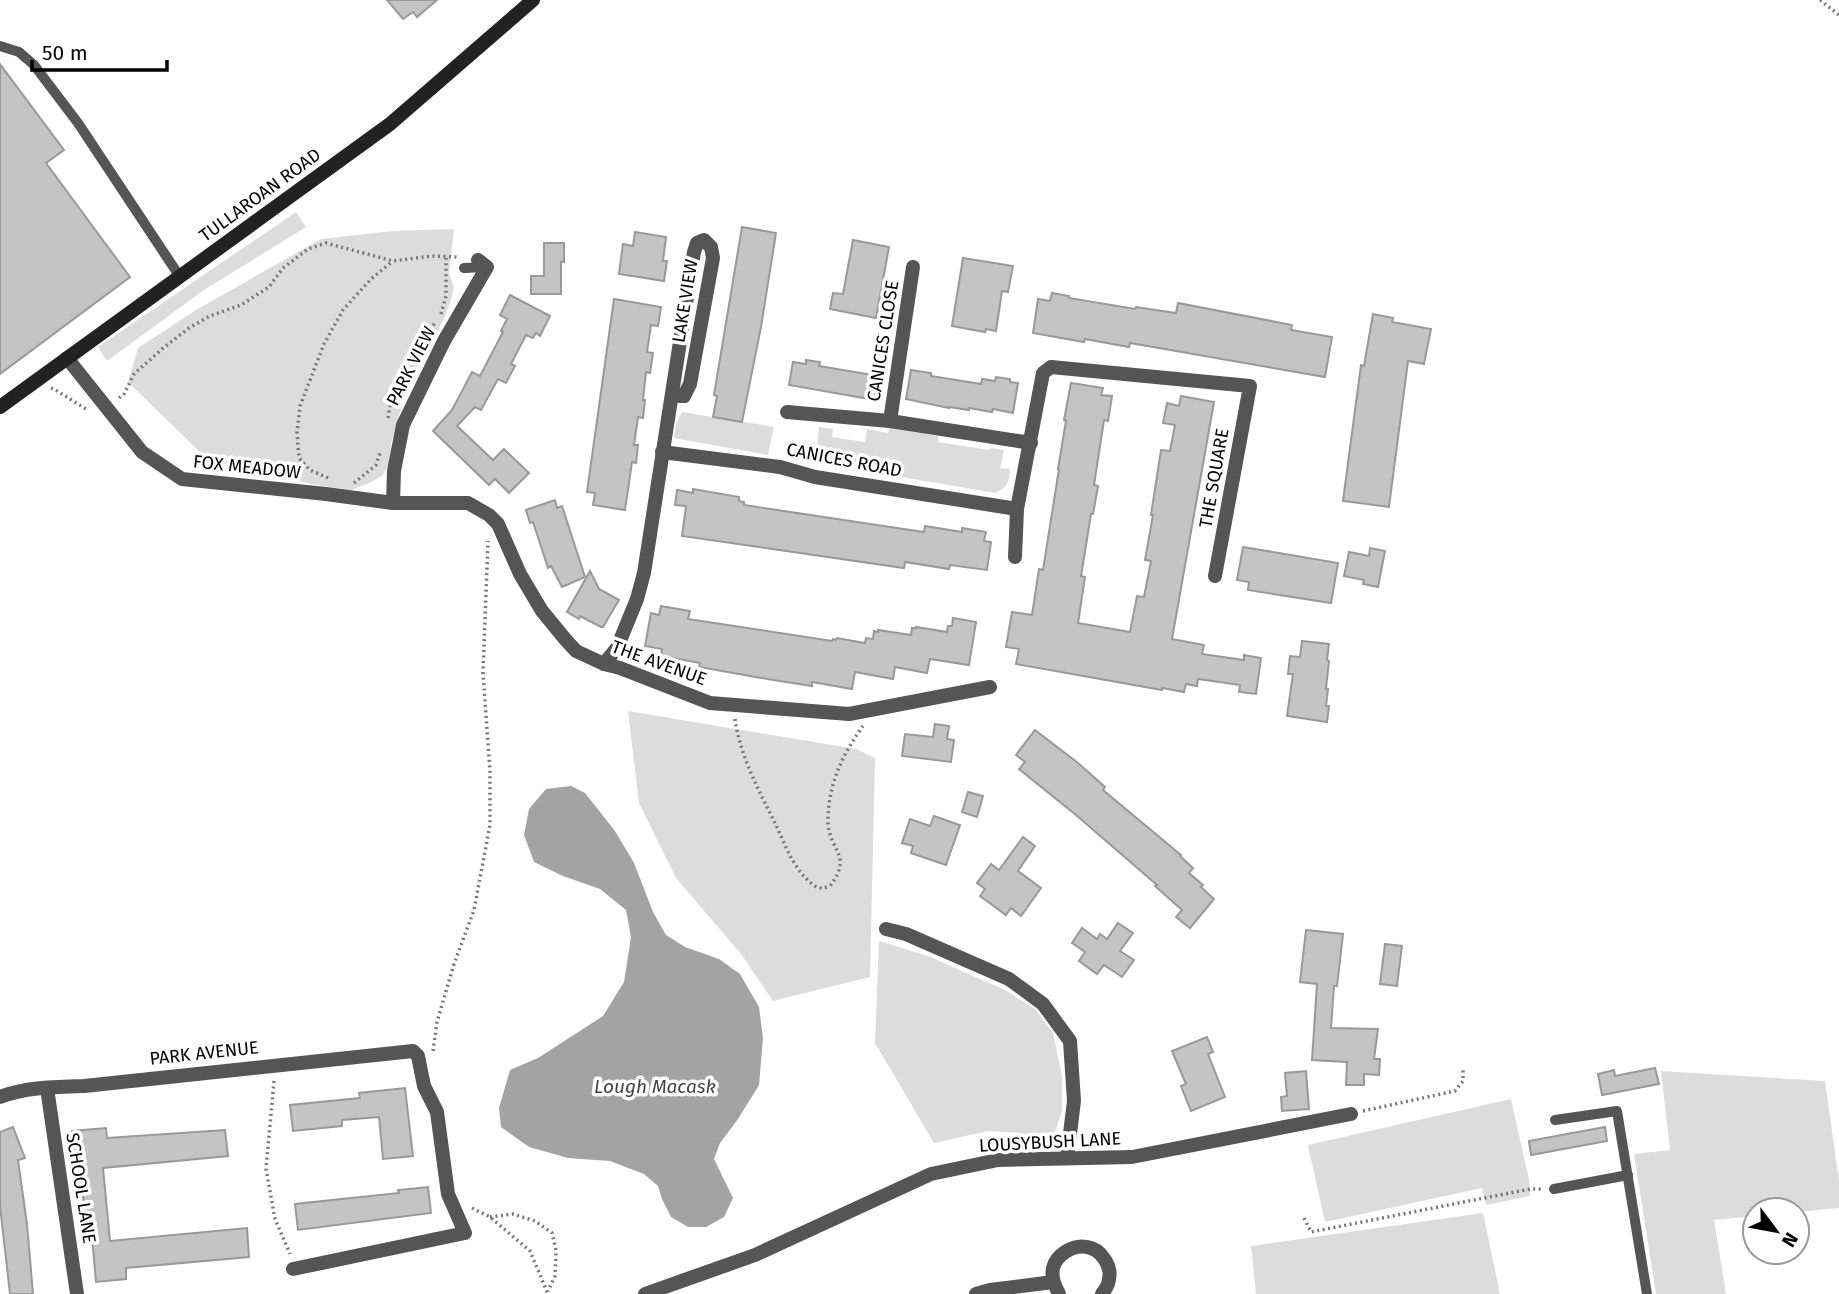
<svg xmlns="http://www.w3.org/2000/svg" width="1839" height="1294" font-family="'Fira Sans',sans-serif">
<rect width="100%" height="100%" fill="#fff"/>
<g fill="#dcdcdc">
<polygon points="296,212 306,227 204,290 107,361 98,347"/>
<polygon points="454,229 449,273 454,288 450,303 444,319 409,380 391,444 390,463 382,476 369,483 351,490 311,484 208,460 128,382 138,348 196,310 321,239 393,231"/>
<polygon points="682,412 774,427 768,455 674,438 676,424"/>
<path d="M819,427L833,429L832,437L865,442L867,429L888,433L889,428L938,436V442L989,450L991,448L1004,450L1000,468L1010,469C1009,482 1008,487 995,493L815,462Z"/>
<polygon points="628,711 856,749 875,758 870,977 773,1001 741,954 676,878 639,803"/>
<polygon points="879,941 928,956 1007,991 1036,1010 1053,1033 1062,1076 1062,1111 1051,1144 1021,1133 988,1131 934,1143 875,1043"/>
<polygon points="1661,1071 1825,1081 1839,1181 1839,1208 1797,1212 1797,1210 1755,1210 1755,1216 1714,1220 1726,1294 1656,1294 1634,1154 1670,1150"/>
<polygon points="1511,1099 1529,1180 1530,1196 1486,1205 1482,1188 1325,1222 1308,1145"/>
<polygon points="1483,1213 1500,1294 1256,1294 1251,1246"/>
</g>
<polygon fill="#a3a3a3" points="571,786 585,793 615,831 634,863 653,912 666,935 685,947 719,959 740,974 759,1007 763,1038 759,1085 738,1119 720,1143 714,1159 733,1198 724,1217 706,1227 688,1227 671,1217 662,1199 658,1186 644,1174 610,1161 568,1158 529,1147 501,1127 499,1108 510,1070 538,1058 603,1016 624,982 631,937 626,910 600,889 563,876 534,862 524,835 529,809 546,789"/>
<g fill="#c4c4c4" stroke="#999" stroke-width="2">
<polygon points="387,0 437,0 417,17 413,12 403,19"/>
<polygon points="0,64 64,150 46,163 130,277 0,374"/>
<polygon points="742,227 776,233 761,327 742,422 713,417 717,396 714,395"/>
<polygon points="635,232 666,237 663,261 667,261 664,281 619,274 623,244 633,246"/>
<polygon points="853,240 889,247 876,318 830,309 833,293 843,294"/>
<polygon points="544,243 564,243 564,262 561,262 561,294 531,294 531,276 544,276"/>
<polygon points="963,258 1013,266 1008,292 1002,291 996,331 986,329 985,332 952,326"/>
<polygon points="1052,293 1069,296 1069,298 1135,309 1136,307 1176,313 1178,303 1292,325 1291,330 1332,337 1325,377 1130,343 1129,347 1085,339 1084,342 1033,333 1038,299 1050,301"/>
<polygon points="510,295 550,316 540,336 536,333 533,338 526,335 511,364 515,366 506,383 498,379 481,410 475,407 457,426 493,460 504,449 529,473 509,493 495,479 489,485 433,431 452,410 472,372 480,376 503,332 501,331 507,319 500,315"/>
<polygon points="614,299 661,307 658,326 651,325 647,352 653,353 650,373 646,372 643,400 645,400 643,418 638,417 634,445 638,445 636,463 632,462 625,510 593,505 595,493 587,492"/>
<polygon points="1373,314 1393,318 1392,322 1431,329 1424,364 1408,361 1389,507 1343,501 1361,365 1364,366"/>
<polygon points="806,360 820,362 819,366 879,376 875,400 789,385 793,362 806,364"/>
<polygon points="911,370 931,373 931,376 981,384 982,379 995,381 996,377 1010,379 1010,382 1018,383 1013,413 993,409 992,412 969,408 969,410 949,407 949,408 906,399"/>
<polygon points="1071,383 1103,388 1101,395 1112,396 1108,421 1104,420 1094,485 1098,486 1093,514 1091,514 1081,576 1085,577 1078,623 1130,632 1137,596 1144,597 1151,561 1145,560 1153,515 1151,515 1161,450 1170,451 1175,425 1163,423 1167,403 1179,406 1181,396 1214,402 1172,639 1204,645 1202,654 1244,660 1244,655 1261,658 1256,694 1239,692 1240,685 1198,679 1197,686 1186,684 1184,692 1162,688 1162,690 1016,664 1019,649 1006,647 1012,612 1032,615 1039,569 1043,570 1059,469 1058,469 1066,421 1064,420"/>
<polygon points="693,489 739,497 739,501 744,502 744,505 877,525 924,532 925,526 962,532 962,528 986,532 984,541 991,542 987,570 950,565 949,569 905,562 904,568 682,536 686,506 675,505 677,490 693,493"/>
<polygon points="555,500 557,508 562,506 585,577 562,587 551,566 548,568 533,522 530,523 526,510"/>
<polygon points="1243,547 1338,563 1331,603 1248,590 1249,582 1237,580"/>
<polygon points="1370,548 1385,551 1378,587 1363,584 1364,580 1344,576 1349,552 1369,556"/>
<polygon points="590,571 599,589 619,600 603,627 601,627 580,616 579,619 567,612"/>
<polygon points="661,606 690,611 688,619 832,641 833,639 836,640 837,638 865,643 866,638 873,639 874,631 878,632 878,630 911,635 912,628 916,628 916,627 947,632 948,626 952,626 953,618 976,622 969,665 930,659 927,673 895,667 893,679 855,672 852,689 812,682 812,686 773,680 699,667 700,663 661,656 662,649 645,646 651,613 659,615"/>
<polygon points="1302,641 1329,644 1327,660 1329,661 1326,689 1328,689 1326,706 1329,706 1327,722 1287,716 1293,674 1288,674 1290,656 1300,657"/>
<polygon points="935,724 949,726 947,739 954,740 951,762 902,756 905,734 933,737"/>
<polygon points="1035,730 1078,763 1105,787 1103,790 1181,855 1180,856 1193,868 1189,873 1203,885 1201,887 1214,899 1190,928 1176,917 1182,910 1155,886 1157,885 1076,815 1019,769 1025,762 1016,755"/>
<polygon points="968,792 983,796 977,817 962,812"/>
<polygon points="934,816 960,825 946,865 911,853 913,846 902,843 910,819 930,826"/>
<polygon points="1023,837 1035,846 1018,871 1041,888 1021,916 1011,908 1006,915 980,896 985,889 977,883 991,864 999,870"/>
<polygon points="1118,923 1133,933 1120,951 1134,960 1122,977 1104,965 1097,974 1079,961 1085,952 1072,943 1082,928 1097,939 1100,934 1107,939"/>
<polygon points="1306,930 1343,934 1337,986 1334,986 1331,1028 1378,1029 1374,1059 1380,1059 1379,1075 1364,1074 1364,1085 1346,1085 1347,1062 1312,1060 1317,984 1300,982"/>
<polygon points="1385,944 1402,946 1397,986 1380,984"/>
<polygon points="1207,1037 1213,1052 1208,1054 1225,1097 1191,1111 1181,1086 1186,1084 1172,1051"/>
<polygon points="1655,1068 1659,1084 1602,1095 1598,1074 1614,1070 1615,1076"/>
<polygon points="1306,1071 1309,1109 1282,1111 1281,1097 1287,1096 1285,1073"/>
<polygon points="405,1088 413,1156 383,1159 379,1117 342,1120 342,1126 293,1131 290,1105 360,1098 359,1093"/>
<polygon points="13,1127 25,1158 18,1160 27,1224 33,1294 10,1294 0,1206 0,1132"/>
<polygon points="1605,1127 1607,1141 1531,1155 1529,1141"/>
<polygon points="106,1128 107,1138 225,1130 228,1156 103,1168 110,1241 247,1228 249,1257 126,1268 126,1279 96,1282 92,1237 87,1237 80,1164 75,1165 72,1131"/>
<polygon points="428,1187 431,1213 298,1230 295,1204 399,1193 398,1190"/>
</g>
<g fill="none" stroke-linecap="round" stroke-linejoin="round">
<g stroke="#777" stroke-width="3.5" stroke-dasharray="2 3.5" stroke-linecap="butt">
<polyline points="1820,0 1839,15"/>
<polyline points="441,314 446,296 446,256"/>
<polyline points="51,388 54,389 86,409"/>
<polyline points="119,398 124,394 134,374 162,349 189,328 210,316 241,305 269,287 283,268 308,249 326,243 393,261 432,256 457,257"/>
<path d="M388,418C393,380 412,352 435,323"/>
<polyline points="328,478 310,470 299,458 297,433 300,406 324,344 343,310 371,279 393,261"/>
<polyline points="354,483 376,465 380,453"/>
<path d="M735,719C740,755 758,789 774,821C785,843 793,871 815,886C820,889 824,888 830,886C854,855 828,850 828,821C828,785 842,755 863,726"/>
<polyline points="433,1051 437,1022 454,964 474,910 490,825 490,771 483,673 488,541"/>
<polyline points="274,1081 266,1169 275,1219 290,1254"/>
<polyline points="1363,1111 1455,1091 1463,1081 1463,1070"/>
<polyline points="472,1208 490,1217 530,1251 548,1294"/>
<polyline points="490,1217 513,1214 535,1221 552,1233 556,1250 555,1276 548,1291"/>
<polyline points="1304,1218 1311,1232 1530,1189 1542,1189"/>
</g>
<g stroke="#555" stroke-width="10">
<polyline points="0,46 19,52 34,65 78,123 180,277"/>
<polyline points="464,268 487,267"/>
<polyline points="1555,1120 1617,1111 1647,1294"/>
<polyline points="1554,1189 1628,1175"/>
</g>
<g stroke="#555" stroke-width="14">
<polyline points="67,358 142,452 182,479 326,494 393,503 468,503 489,515 498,524 520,574 542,611 565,639 576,651 604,664 620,668 710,703 849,714 990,687"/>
<polyline points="787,412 890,421 1031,443"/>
<polyline points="890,421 913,267"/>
<polyline points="662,452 780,467 815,477 1017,509"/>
<polyline points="393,503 394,471 403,425 444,341 487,267 478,260"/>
<polyline points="1015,557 1017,509 1043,373 1051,367 1250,386 1215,576"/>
<polyline points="604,664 617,648 637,599 644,573 694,252 697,243 704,240 711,247 713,258 690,384 684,396 672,396"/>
<polyline points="886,929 906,934 1009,979 1043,1004 1070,1041 1074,1101 1067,1158"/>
<polyline points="47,1088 77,1294"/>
<path d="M0,1097C26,1087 56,1087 84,1086L413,1051L418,1056L424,1086L437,1112L448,1194L465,1233L293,1269"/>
<polyline points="645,1294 755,1255 931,1174 998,1160 1132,1157 1351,1114"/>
<polyline points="976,1294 990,1290 1053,1282"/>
<path d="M1059,1294C1055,1286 1051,1278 1053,1268C1056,1255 1073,1244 1087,1247C1101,1249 1112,1266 1109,1279C1109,1284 1105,1290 1102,1294"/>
</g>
<polyline stroke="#222" stroke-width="14" points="0,407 390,124 533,0"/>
</g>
<g text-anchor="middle" stroke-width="7" stroke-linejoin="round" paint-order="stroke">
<g font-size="18" fill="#000" stroke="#fff">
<text transform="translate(260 195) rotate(-36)" y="6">TULLAROAN ROAD</text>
<text transform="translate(685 301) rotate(-81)" y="6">LAKE VIEW</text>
<text transform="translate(883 341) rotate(-81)" y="6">CANICES CLOSE</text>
<text transform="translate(411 366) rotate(-63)" y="6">PARK VIEW</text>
<text transform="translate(844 460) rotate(11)" y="6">CANICES ROAD</text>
<text transform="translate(247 467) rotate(6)" y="6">FOX MEADOW</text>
<text transform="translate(1214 478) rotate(-80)" y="6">THE SQUARE</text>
<text transform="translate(659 663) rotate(20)" y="6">THE AVENUE</text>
<text transform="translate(204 1053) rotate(-6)" y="6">PARK AVENUE</text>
<text transform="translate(1050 1142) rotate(-3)" y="6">LOUSYBUSH LANE</text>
<text transform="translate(81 1188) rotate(81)" y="6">SCHOOL LANE</text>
</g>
<g font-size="19" font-style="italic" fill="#444" stroke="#fff">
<text x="655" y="1093">Lough Macask</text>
</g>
</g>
<g transform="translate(1776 1231) rotate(122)"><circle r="33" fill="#ffffff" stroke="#999999" stroke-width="2"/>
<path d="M0-5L12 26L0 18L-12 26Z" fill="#000000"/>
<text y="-10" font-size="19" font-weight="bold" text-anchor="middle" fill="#000000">N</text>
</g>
<path d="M32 60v10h135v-10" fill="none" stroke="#000000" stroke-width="3.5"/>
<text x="42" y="60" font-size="21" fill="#000000" stroke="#ffffff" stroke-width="5" paint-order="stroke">50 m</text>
</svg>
